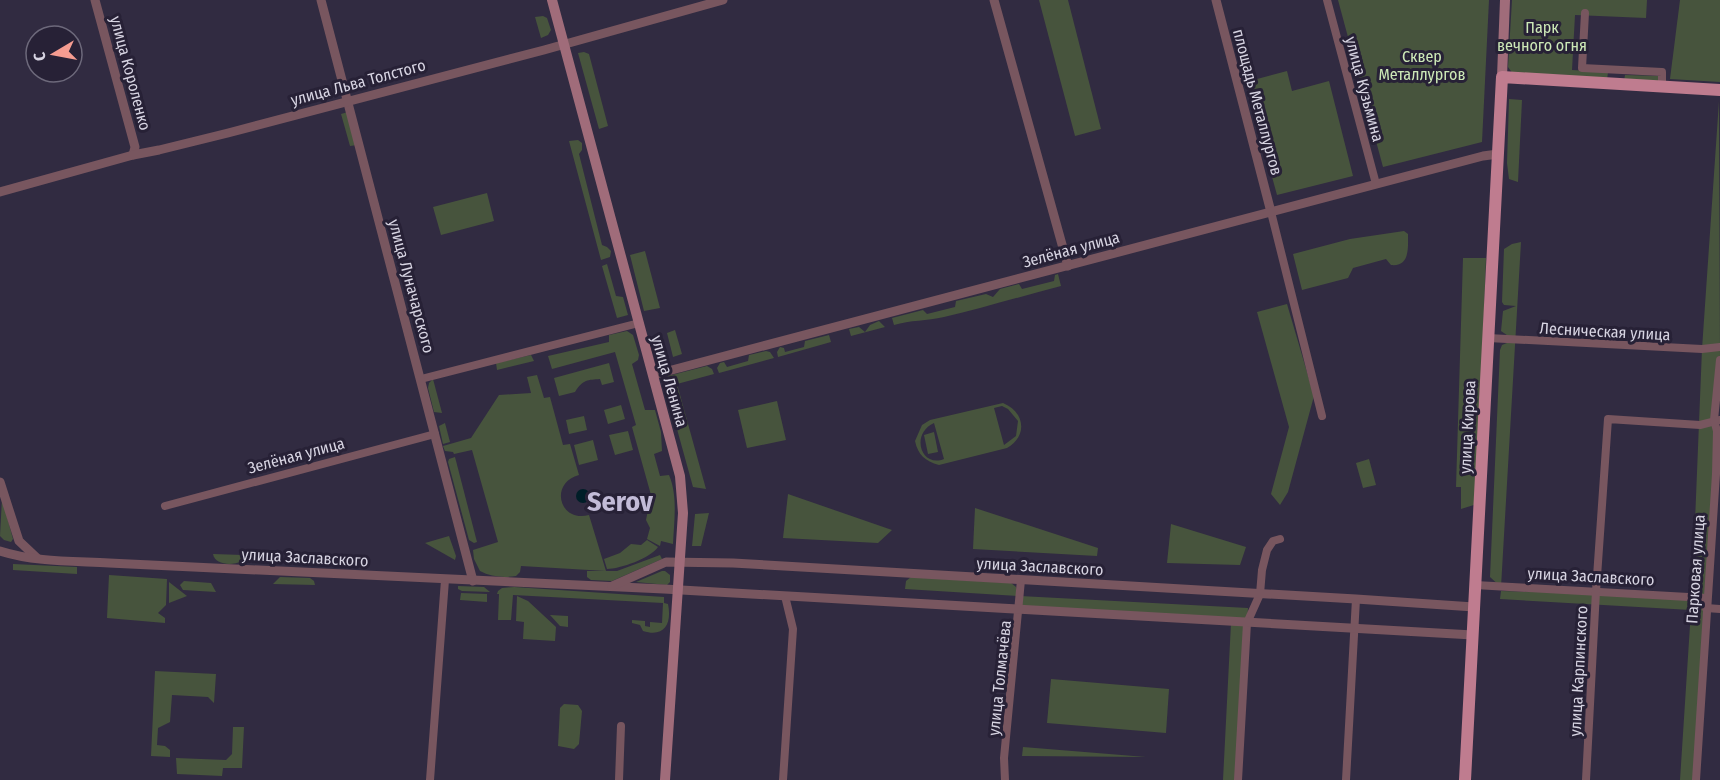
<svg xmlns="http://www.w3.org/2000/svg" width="1720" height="780" font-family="'Fira Sans Condensed',sans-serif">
<rect width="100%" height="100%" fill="#312b41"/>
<g fill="#47543d" fill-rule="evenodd">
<polygon points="1039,0 1068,0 1101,129 1075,136"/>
<polygon points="1338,0 1489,0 1482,142 1383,167"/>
<polygon points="1512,0 1647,0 1646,18 1575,15 1572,70 1608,72 1607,80 1572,78 1571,75 1513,74 1508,67"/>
<polygon points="1680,0 1720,0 1720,82 1670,79"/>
<polygon points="543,16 547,18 551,30 548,35 541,38 535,17"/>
<polygon points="584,52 589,54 608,126 599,129 578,53"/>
<polygon points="1287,71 1292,91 1329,81 1353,176 1277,195 1246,82"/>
<polygon points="1625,75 1660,76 1660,82 1624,81"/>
<polygon points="1509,99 1522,100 1518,182 1509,179 1507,163"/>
<polygon points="1719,101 1720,360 1696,780 1680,780 1691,610 1500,599 1501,591 1692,596 1702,349"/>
<polygon points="348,112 357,145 350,146 341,114"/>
<polygon points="578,140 582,143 582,150 579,154 602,245 607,247 611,251 610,257 601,260 569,141"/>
<polygon points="487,193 494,221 441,235 433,207"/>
<path d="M1404,231L1408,234C1408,248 1410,267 1391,265L1386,259L1353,268L1348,278L1302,290L1293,254L1350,239Z"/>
<polygon points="1521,242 1501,587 1490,577 1500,350 1502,345 1514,340 1501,331 1503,311 1516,306 1504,305 1502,302 1504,249 1512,244"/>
<polygon points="645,251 660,308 644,311 630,255"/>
<polygon points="1463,258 1486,258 1477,504 1461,509 1461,487 1456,487"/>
<polygon points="607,264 616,296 623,297 628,315 617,318 602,266"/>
<path d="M1058,274L1061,286C1022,296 983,308 944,317C927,321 910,320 894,325L892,318L923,310L927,314L955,307L956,301L986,294L993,297L1000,289L1019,284L1022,289L1054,281L1055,275Z"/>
<polygon points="1287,304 1314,396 1288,492 1280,505 1271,494 1289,427 1257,312"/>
<polygon points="879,321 885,327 851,336 849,329 859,327 865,332 870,325"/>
<polygon points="675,330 682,354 673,357 667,333"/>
<path d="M627,331L633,335L639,355L638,360L632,364L645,410H655L661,432L662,451L654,454L660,476L669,475C678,496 674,521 673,544L661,541L660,546L647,539L650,528L646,520L651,495L632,427L636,425L615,352L552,369L548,356L609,342V335Z"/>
<polygon points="829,335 831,342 778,357 777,352 780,347 784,348 785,352 804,347 805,341"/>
<polygon points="766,351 770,352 774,358 719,373 717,368 720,363 724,362 727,367 748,361 749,355"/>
<polygon points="531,355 534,361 497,370 496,363"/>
<path d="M609,363L614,382L602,385L600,379C588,380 583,379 575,392L559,396L554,378Z"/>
<polygon points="707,366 712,369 714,374 677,384 706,489 693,487 664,382 668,376"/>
<path d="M537,375L544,398L550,397L563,445L570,444L579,475C549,483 559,523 589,515L606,571L521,566L520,572L516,576C504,578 491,577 480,571L474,559L473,550L498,542L472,450L454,454L453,452L445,451L443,446L471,438L499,395L531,393L527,377Z"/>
<polygon points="433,379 442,413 434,412 428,388 429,383"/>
<polygon points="777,401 786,440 747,448 738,410"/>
<path d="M1003,403C1025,412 1028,436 1007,448L939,465C925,461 918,455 915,441L922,425L930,420ZM1002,406L1008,409L1018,421L1016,436L1004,445L994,408ZM934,423L944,459C921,468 910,434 934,423Z"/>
<polygon points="621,405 625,419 608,424 604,410"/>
<polygon points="584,416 587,430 569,434 566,420"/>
<polygon points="445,423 450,442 443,444 439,426"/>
<polygon points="628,431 633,450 615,455 609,435"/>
<polygon points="934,432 938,452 928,454 924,435"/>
<polygon points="593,440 598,460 579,465 574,445"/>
<polygon points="455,457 477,542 474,543 469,540 448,462 449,459"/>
<polygon points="1369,459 1376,485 1363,488 1356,463"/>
<polygon points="788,494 892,530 878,543 783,538"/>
<polygon points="2,498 13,539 11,542 4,540 0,536"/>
<polygon points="975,508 1098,548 1097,556 973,549"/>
<polygon points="709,513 701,546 692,546 695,514"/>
<polygon points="1171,524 1246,547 1240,565 1167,563"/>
<polygon points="449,536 456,556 455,560 425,543"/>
<path d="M647,540L658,547C651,558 620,569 607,569L604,559L620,553L631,544L641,545Z"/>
<path d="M213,554L243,555L242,561C232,566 215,565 213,554Z"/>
<polygon points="660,555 662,559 612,581 591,580 587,577 587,571 617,571"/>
<polygon points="13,564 77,567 77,574 13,570"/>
<polygon points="662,571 665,571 670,575 670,582 667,585 636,582"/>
<polygon points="109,575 167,579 166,605 158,613 165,618 165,623 107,618"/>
<polygon points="280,577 310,578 314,581 315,585 273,584"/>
<polygon points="911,577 1011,583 1016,587 1018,596 905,589 906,581"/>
<polygon points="184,581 211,583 216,592 183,590 180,585"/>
<polygon points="169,582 187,596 169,603"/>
<polygon points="458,586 484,587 490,592 462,591 458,589"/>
<path d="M514,587L664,597V603L668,604C672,623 665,638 643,631L640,625L632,623V620L645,621V626L650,627V622L662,623L663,603L513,595L511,620H498L499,594H497L498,591L502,588Z"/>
<polygon points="461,593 487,594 487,602 460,600"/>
<polygon points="517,596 528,601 556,627 555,641 523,639 524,622 516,621"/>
<polygon points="1020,596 1248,608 1238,780 1223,780 1231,623 1019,611"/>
<polygon points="550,615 568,616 568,627 560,626"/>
<polygon points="155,671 216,674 214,703 208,697 172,695 170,722 158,728 157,745 165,746 170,750 170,757 151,756"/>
<polygon points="1051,679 1169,689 1166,733 1047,723"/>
<polygon points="564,704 578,705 582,711 579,744 574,749 558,746 560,708"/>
<polygon points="233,727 244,727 242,768 223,768 222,776 177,774 176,758 226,760 232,754"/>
<polygon points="1023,747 1146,757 1022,756"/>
</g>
<circle fill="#001e28" cx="583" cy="496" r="7"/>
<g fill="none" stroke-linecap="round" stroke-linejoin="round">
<g stroke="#78565f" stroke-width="8">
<polyline points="1327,0 1376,184"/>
<polyline points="1585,13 1582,68 1662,72 1662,87"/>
<polyline points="1271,212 1322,416"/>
<polyline points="1488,338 1702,349 1720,347"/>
<polyline points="421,379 639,323"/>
<polyline points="165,506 435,434"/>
<polyline points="1475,585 1706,598"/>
<polyline points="1706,608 1720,609"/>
<polyline points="430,780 445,580"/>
<polyline points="619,780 621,726"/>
<polyline points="783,780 793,629 785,596"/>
<polyline points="1005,780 1004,758 1021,580"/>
<polyline points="1238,780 1247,623 1260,594 1262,570 1267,550 1273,541 1280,539"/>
<polyline points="1346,780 1356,599"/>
<polyline points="1586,780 1596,591 1608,419 1700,425 1720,420"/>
<polyline points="1696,780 1716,474 1717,431 1714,420 1720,360"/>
</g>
<g stroke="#78565f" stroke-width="9">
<polyline points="95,0 135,147 133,155"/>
<polyline points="321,0 473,581"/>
<polyline points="994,0 1068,266"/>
<polyline points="1216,0 1271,212"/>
<polyline points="0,192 133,155 159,150 228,133 544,50 723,0"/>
<polyline points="653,375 1483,156 1498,154"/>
<polyline points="0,482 19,541 37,558"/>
<path d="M0,551C34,562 73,561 109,563L664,589L1473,635"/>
<polyline points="612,586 666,562 733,563 1356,599 1474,607"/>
</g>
<g stroke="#a06c7a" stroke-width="10">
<polyline points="552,0 680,476 683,513 665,780"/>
<polyline points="1502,77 1505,0"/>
</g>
<polyline stroke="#bf7c8f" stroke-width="12" points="1465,780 1502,77 1720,90"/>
</g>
<g text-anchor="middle" stroke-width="6" stroke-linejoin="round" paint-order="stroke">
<g font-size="16" fill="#cde9b7" stroke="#272136">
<text x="1542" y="33">Парк<tspan x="1542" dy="18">вечного огня</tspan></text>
<text x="1422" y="62">Сквер<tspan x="1422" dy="18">Металлургов</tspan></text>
</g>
<g font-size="16" fill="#d7d4e2" stroke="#272136">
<text transform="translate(131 73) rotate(75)" y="6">улица Короленко</text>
<text transform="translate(358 82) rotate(-15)" y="6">улица Льва Толстого</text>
<text transform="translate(1365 89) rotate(75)" y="6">улица Кузьмина</text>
<text transform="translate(1258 102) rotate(75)" y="6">площадь Металлургов</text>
<text transform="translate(1071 249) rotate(-15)" y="6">Зелёная улица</text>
<text transform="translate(412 286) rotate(75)" y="6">улица Луначарского</text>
<text transform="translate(1605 331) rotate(3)" y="6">Лесническая улица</text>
<text transform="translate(670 381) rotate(74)" y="6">улица Ленина</text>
<text transform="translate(1467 427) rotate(-87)" y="6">улица Кирова</text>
<text transform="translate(296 455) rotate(-15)" y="6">Зелёная улица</text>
<text transform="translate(305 557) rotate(3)" y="6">улица Заславского</text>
<text transform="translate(1040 566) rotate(3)" y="6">улица Заславского</text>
<text transform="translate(1695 569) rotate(-86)" y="6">Парковая улица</text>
<text transform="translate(1591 576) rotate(3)" y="6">улица Заславского</text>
<text transform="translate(1578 671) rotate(-87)" y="6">улица Карпинского</text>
<text transform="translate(999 678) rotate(-84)" y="6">улица Толмачёва</text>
</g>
<g font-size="28" font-weight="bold" fill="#c2bbd7" stroke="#272136">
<text x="620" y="511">Serov</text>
</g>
</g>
<g transform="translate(54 54) rotate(260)"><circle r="28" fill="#272136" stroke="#6d697b" stroke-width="1.5"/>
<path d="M0-4.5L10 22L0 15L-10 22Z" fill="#f59c91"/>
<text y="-9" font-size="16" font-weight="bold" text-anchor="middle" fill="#d7d4e2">С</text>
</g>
</svg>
